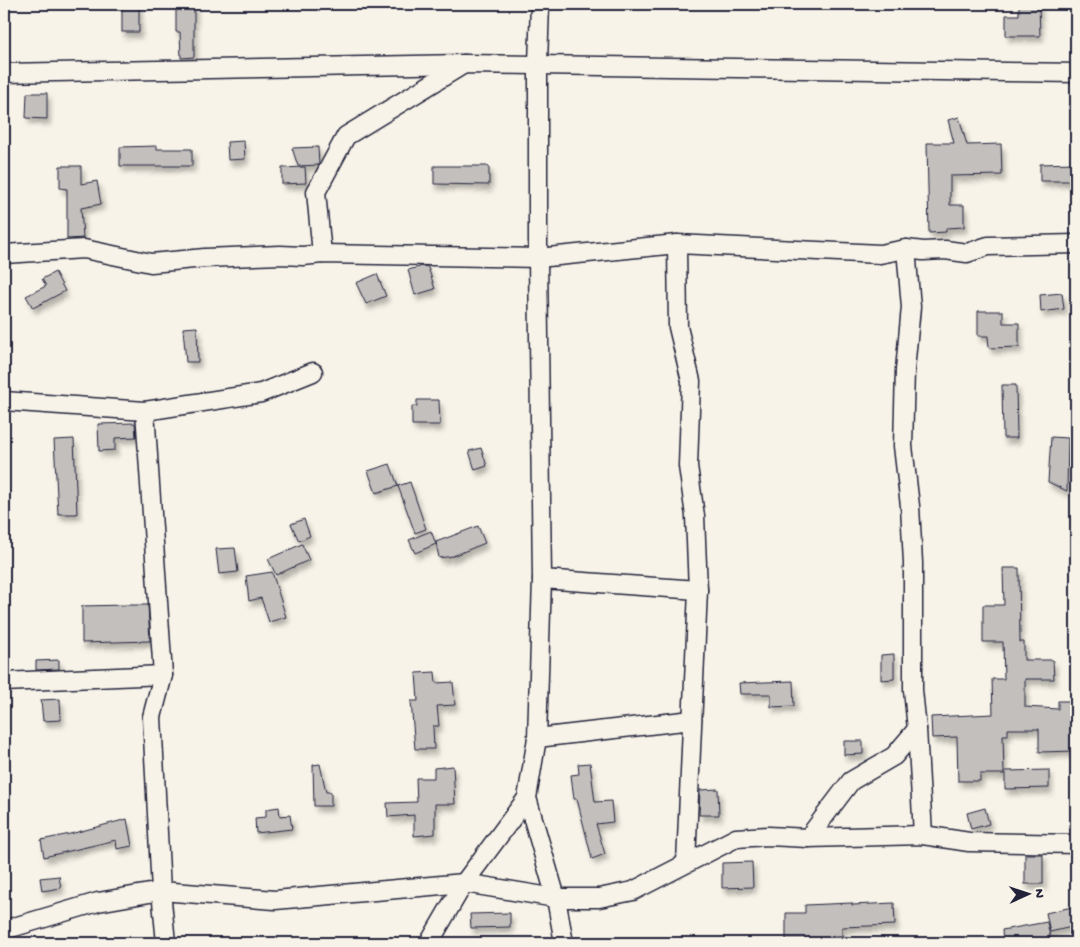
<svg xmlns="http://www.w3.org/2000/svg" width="1080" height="947" font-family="'Gochi Hand',sans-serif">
<defs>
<filter id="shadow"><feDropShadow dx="3" dy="5.5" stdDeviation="2.5" flood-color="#0004"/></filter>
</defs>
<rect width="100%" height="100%" fill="#f7f3e8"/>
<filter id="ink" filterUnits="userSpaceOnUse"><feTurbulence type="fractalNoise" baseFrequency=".02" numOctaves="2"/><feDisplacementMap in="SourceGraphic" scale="10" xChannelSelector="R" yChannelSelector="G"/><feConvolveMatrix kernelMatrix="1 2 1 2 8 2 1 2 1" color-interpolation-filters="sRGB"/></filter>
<g filter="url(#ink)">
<g fill="#c2bfbd" stroke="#22223b" filter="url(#shadow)">
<rect x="122" y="4" width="17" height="28"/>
<polygon points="176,4 194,4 194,57 181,58 180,32 176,32"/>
<polygon points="1019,4 1039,4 1040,36 1006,36 1006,15 1019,15"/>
<polygon points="27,93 47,93 47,119 26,118"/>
<polygon points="959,117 967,145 1001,144 1002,175 950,176 950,205 964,205 964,227 946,228 946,232 929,233 927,143 954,143 948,120"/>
<polygon points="244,141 245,159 228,160 227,142"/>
<polygon points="157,146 157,149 192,149 192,166 120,166 120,147"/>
<polygon points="318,147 319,165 298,166 292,148"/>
<polygon points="1075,163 1076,181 1040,181 1040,164"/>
<polygon points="60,166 81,166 81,184 97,181 101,204 81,208 83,238 67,239 67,189 60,188"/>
<polygon points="434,166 489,166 489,185 434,184"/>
<polygon points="305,167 306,183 282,184 282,168"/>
<polygon points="423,266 428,267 435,289 415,295 408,270"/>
<polygon points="55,272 65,291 33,308 26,296 46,286 42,279"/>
<polygon points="377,274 386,296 366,304 356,283"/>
<polygon points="1062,293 1064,309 1041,312 1040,295"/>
<polygon points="978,311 1003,311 1003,323 1019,323 1019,347 989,348 988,336 978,336"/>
<polygon points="197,327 198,362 186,362 183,328"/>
<polygon points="1002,385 1016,385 1017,438 1003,438"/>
<polygon points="417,400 439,400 440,425 412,425 412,406 417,406"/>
<polygon points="135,423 136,437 115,438 115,450 99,451 98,424"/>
<polygon points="1051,437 1068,438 1067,491 1048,482"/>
<polygon points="74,439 77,514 58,514 54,440"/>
<polygon points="481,448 487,466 475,470 469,451"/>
<polygon points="390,464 398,486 376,493 368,471"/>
<polygon points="410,482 426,529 415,533 398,486"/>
<polygon points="304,519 310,536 299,541 291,524"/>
<polygon points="478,526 485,543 453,556 439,558 436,542"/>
<polygon points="431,531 436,544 415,553 409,540"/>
<polygon points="302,544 309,560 276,575 268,559"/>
<polygon points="235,548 238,572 219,574 216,549"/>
<polygon points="1003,568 1019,568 1020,642 1024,642 1024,660 1053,660 1054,679 1025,679 1025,707 1058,709 1058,701 1076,701 1076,751 1039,752 1039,729 1008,729 1008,735 1003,735 1004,774 980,774 980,781 958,781 957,737 932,738 931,717 993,714 992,679 1004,679 1003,642 983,642 983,605 1004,605"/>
<polygon points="272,572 286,617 269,622 261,598 249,601 246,576"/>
<polygon points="126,605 148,605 150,641 82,643 82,606"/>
<polygon points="894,654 894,679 881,680 881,655"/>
<polygon points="59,660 59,669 36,670 36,661"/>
<polygon points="435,672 436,683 453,682 455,705 437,706 439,726 433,726 434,749 415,749 411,701 418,701 416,673"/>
<polygon points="793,681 794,706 771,707 771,694 740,694 739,683"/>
<polygon points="60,699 61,720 43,721 41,700"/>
<polygon points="844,741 863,741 863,754 844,755"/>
<polygon points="590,763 595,802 611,801 613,822 596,824 605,854 592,859 577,799 574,799 571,775 579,774 578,764"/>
<polygon points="320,764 326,792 331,792 331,806 314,806 313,765"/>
<polygon points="453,766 455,804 435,804 435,834 414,836 414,815 388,817 387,803 417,802 416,778 434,778 434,768"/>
<polygon points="1049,770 1049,788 1005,789 1005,771"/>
<polygon points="718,789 719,815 699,815 700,790"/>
<polygon points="279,807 280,816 290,815 292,829 256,833 255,818 266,817 266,809"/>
<polygon points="985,808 989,824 971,829 967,813"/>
<polygon points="127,819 132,846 117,849 116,840 44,857 41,840 70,834"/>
<rect x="1025" y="854" width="18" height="30"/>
<polygon points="752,862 753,887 722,888 722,863"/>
<polygon points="59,876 61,888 42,891 40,878"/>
<polygon points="852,903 852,905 894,903 895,925 842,927 842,936 831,936 831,943 786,943 786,913 805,913 805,905"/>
<polygon points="1076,906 1076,926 1050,932 1046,913"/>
<polygon points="510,913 510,927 471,928 470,914"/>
<polygon points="1047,922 1051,941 1040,943 1003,943 1002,930"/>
</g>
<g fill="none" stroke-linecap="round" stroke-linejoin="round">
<defs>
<g id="minor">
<polyline points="540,4 538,64 538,258 542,579 537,738 527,798 556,898 564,943"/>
<polyline points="4,73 464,64 1076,73"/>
<polyline points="677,244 678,327 691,381 688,466 695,516 698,590 686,863"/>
<polyline points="4,254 84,249 151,263 205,258 280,255 303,256 322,254 538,258 677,244 880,254 906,249 923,251 945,250 967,253 988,246 1076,244"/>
<polyline points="322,254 316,192 346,136 464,64"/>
<polyline points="4,401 145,411 261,393 313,372"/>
<polyline points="145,411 163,675 152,717 161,891 166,943"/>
<polyline points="542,579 698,590"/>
<polyline points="4,682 163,675"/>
<polyline points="917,729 923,835"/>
<polyline points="537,738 692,720"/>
<polyline points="808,838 923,835 969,842 1076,844"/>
<polyline points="4,930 98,902 161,891 275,900 464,883 556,898 599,898 633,891 736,838 768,836 808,838 851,781 894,756 917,729 913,690 913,563 910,506 903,446 905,370 911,307 906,249"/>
<polyline points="429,943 464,883 527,798"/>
</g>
</defs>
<use href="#minor" stroke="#22223b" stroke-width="21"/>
<use href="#minor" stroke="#f7f3e8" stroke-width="18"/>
</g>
</g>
<rect width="1080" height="947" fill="none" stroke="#f7f3e8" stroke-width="20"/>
<rect x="10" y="10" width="1060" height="927" fill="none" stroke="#22223b" stroke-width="2" filter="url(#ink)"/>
<g transform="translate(1028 894) rotate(87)" stroke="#f7f3e8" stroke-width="4" paint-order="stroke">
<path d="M0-4L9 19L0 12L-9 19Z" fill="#22223b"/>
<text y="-8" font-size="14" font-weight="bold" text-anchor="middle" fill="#22223b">N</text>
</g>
</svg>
